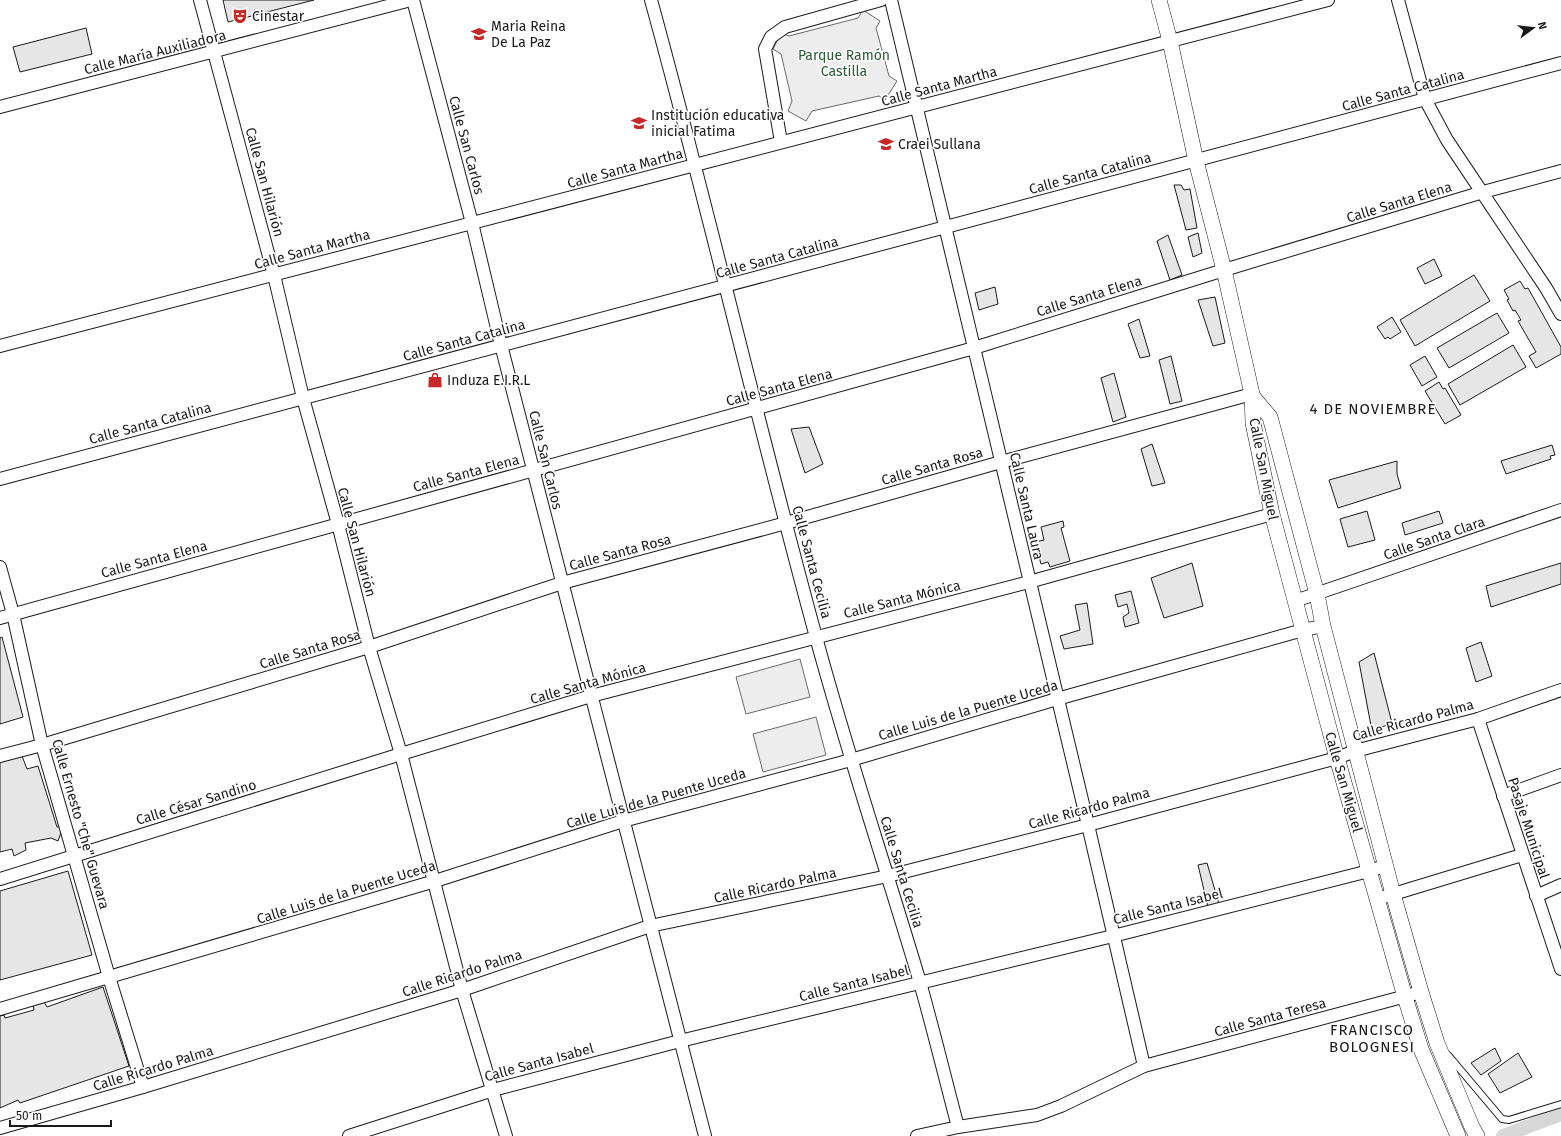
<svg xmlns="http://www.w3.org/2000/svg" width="1561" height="1136" font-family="'Fira Sans',sans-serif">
<rect width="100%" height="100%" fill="#fff"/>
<g fill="#ededed" stroke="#6a6a6a">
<polygon points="863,10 880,21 876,28 889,76 897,81 885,100 879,96 812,111 806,121 788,111 792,101 781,54 773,49 781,33 789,36 858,18"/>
<polygon points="800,659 810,697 746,714 736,677"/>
<polygon points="816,717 826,755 763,772 753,734"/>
</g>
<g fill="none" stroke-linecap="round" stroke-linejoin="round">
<polyline stroke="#d7d7d7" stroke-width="14" points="1503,1136 1561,1114"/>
</g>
<g fill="#e6e6e6" stroke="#1a1a1a">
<polygon points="223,0 314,0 228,22"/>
<polygon points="86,28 92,54 20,72 13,47"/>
<polygon points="1174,185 1181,185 1184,190 1190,189 1197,228 1186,230"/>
<polygon points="1198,233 1202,253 1193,257 1188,237"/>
<polygon points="1168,235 1182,275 1170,280 1157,241"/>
<polygon points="1434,259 1442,276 1425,284 1417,268"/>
<polygon points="1474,275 1490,301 1415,346 1400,320"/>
<polygon points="1520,281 1525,289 1528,288 1561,347 1561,354 1536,368 1529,356 1536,352 1518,321 1521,320 1515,310 1513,311 1507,300 1509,299 1504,290"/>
<polygon points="995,287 998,304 979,310 975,293"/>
<polygon points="1215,297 1225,343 1213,346 1198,300"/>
<polygon points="1497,313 1509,333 1449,368 1437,348"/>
<polygon points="1392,317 1401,332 1390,339 1388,337 1385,339 1377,327"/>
<polygon points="1139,319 1150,356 1140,358 1128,324"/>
<polygon points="1513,345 1526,367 1460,405 1448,384"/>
<polygon points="1171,356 1182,401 1170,404 1159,360"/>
<polygon points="1425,356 1437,377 1422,386 1410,365"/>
<polygon points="1114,373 1126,417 1113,422 1101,378"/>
<polygon points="1439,382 1443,389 1445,388 1461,415 1445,424 1425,391"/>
<polygon points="809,427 823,464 805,473 791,429"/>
<polygon points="1152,444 1165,483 1152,486 1141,449"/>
<polygon points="1552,445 1555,455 1550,456 1551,459 1506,474 1501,461"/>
<polygon points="1397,461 1397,474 1401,488 1338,508 1329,480"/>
<polygon points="1367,511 1375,540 1348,547 1340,519"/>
<polygon points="1439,511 1443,523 1405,535 1402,523"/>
<polygon points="1063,521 1064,527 1061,528 1070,561 1050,567 1048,562 1041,564 1035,542 1044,540 1041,527"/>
<polygon points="1192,563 1203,606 1164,618 1151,578"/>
<polygon points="1561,563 1561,584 1491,607 1486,586"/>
<polygon points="1131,591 1139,623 1125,627 1123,617 1129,613 1127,604 1118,607 1115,595"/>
<polygon points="1087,603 1093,644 1064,649 1060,636 1080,630 1075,605"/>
<polygon points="2,637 23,717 0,724 0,638"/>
<polygon points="1481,642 1492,676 1476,682 1466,648"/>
<polygon points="1374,653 1392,723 1372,731 1359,662"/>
<polygon points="22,756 27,769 38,766 57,827 63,827 58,841 51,838 25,843 26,850 14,856 12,849 0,852 0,762"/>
<polygon points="1207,863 1219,904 1208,907 1198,865"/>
<polygon points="68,871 92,955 0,980 0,891"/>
<polygon points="103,987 129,1066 20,1103 18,1100 0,1108 0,1016 4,1015 5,1018 34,1010 33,1004 43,1000 47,1007"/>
<polygon points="1495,1048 1501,1061 1481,1075 1471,1063"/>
<polygon points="1518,1053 1532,1077 1500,1093 1488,1074"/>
</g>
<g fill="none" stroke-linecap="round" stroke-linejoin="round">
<defs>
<polyline id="service" points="1448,1055 1502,1119 1509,1120 1561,1104"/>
<g id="minor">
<polyline points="200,0 274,275 303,398 338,524 369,647 401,754 462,990 506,1136"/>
<polyline points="413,0 472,223 501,345 705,1136"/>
<path d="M651,0C709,211 758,425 816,637C847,752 885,865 919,979C933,1028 945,1078 958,1127"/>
<polyline points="891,0 1088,825 1144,1066"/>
<polyline points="1398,0 1425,99 1447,140 1546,288 1561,314"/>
<polyline points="0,107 411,0"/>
<polyline points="781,142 765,49 771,37 785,27 881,0"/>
<polyline points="0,346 1328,0"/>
<polyline points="0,479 1561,63"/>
<polyline points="0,567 13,614 42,745 109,977 143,1087"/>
<polyline points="1295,601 1561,510"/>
<polyline points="0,618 974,348 1224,270 1483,192 1561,171"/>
<polyline points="1478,719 1561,969"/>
<polyline points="0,756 42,745 369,647 562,583 786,523 1001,462 1252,394"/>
<polyline points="1503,796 1561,775"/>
<polyline points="0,879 401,754 591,696 1029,582 1272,514"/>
<polyline points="1536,896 1561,885"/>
<polyline points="1377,899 1522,855"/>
<polyline points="0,1009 435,881 623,821 851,760 1057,699 1303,630 1323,626"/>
<polyline points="0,1128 143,1087 462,990 650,926 888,876 1088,825 1337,758 1355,751 1478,719 1561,690"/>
<polyline points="349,1136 493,1090 680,1041 1113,936 1369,871 1385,866"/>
<polyline points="917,1136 958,1127 1037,1115 1061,1106 1144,1066 1421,992"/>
</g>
<g id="tertiary">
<polyline points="1159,0 1170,41 1196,161 1224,270 1252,394 1253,423 1272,514 1337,758 1405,997 1421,1049 1458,1136"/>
<polyline points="1253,397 1270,417 1317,594 1323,626 1393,894 1421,992 1437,1043 1472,1127 1477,1136"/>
</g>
</defs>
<use href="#service" stroke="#1a1a1a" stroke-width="8"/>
<use href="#minor" stroke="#1a1a1a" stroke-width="14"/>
<use href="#tertiary" stroke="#1a1a1a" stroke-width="16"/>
<use href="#service" stroke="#fff" stroke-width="6"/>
<use href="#minor" stroke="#fff" stroke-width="12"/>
<use href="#tertiary" stroke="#fff" stroke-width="15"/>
</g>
<defs>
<symbol id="theatre-bare" viewBox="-9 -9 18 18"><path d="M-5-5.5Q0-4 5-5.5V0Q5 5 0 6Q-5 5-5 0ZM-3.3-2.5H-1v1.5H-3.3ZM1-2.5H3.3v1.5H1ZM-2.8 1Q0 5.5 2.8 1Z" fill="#c62828" stroke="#fff" stroke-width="2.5" paint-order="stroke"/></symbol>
<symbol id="school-bare" viewBox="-9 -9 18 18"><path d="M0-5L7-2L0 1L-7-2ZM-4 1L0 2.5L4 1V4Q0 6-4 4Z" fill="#c62828" stroke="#fff" stroke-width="2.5" paint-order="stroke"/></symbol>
<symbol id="shop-bare" viewBox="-9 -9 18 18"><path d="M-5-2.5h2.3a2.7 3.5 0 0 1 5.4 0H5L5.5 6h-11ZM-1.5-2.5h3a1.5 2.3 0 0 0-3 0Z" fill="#c62828" stroke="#fff" stroke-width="2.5" paint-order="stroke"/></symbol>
</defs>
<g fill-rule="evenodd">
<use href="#theatre-bare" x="229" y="5" width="22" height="22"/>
<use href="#school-bare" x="468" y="23" width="22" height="22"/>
<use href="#school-bare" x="628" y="112" width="22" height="22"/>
<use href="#school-bare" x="875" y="133" width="22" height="22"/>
<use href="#shop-bare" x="424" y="369" width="22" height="22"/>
</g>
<g text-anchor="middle" stroke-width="3" stroke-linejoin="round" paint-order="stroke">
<g font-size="14" fill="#1a1a1a" stroke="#fff" text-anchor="start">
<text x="252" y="21">Cinestar</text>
<text x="491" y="31">Maria Reina<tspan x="491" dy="16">De La Paz</tspan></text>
<text x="651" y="120">Institución educativa<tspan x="651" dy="16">inicial Fatima</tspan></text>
<text x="898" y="149">Craei Sullana</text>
<text x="447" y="385">Induza E.I.R.L</text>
</g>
<g font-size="14" fill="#1a1a1a" stroke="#fff">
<text transform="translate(155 52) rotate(-14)" y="5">Calle María Auxiliadora</text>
<text transform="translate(939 86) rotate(-15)" y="5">Calle Santa Martha</text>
<text transform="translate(1403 90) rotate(-15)" y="5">Calle Santa Catalina</text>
<text transform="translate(467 145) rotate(75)" y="5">Calle San Carlos</text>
<text transform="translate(625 168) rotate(-15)" y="5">Calle Santa Martha</text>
<text transform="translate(1090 173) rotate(-15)" y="5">Calle Santa Catalina</text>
<text transform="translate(265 182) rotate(75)" y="5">Calle San Hilarión</text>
<text transform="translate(1399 202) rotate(-17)" y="5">Calle Santa Elena</text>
<text transform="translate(312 249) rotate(-15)" y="5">Calle Santa Martha</text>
<text transform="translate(777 257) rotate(-15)" y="5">Calle Santa Catalina</text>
<text transform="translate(1089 296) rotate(-17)" y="5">Calle Santa Elena</text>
<text transform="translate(464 340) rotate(-15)" y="5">Calle Santa Catalina</text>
<text transform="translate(779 387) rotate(-15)" y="5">Calle Santa Elena</text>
<text transform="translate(150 423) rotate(-15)" y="5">Calle Santa Catalina</text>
<text transform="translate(546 460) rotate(76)" y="5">Calle San Carlos</text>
<text transform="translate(932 466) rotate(-16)" y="5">Calle Santa Rosa</text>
<text transform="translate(1264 469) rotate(79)" y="5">Calle San Miguel</text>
<text transform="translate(466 473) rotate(-15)" y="5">Calle Santa Elena</text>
<text transform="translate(1027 506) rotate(77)" y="5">Calle Santa Laura</text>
<text transform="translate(1434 538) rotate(-19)" y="5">Calle Santa Clara</text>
<text transform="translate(357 542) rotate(75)" y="5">Calle San Hilarión</text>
<text transform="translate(620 552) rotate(-15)" y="5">Calle Santa Rosa</text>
<text transform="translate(154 559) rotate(-15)" y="5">Calle Santa Elena</text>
<text transform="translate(812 562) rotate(75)" y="5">Calle Santa Cecilia</text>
<text transform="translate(902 599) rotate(-14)" y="5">Calle Santa Mónica</text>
<text transform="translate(310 649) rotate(-17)" y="5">Calle Santa Rosa</text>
<text transform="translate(588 683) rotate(-16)" y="5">Calle Santa Mónica</text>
<text transform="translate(968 710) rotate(-16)" y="5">Calle Luis de la Puente Uceda</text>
<text transform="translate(1413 720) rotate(-15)" y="5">Calle Ricardo Palma</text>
<text transform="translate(1344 782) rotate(74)" y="5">Calle San Miguel</text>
<text transform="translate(656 798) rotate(-16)" y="5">Calle Luis de la Puente Uceda</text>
<text transform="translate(196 802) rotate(-17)" y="5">Calle César Sandino</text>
<text transform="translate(1089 808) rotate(-15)" y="5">Calle Ricardo Palma</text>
<text transform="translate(81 824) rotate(74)" y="5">Calle Ernesto "Che" Guevara</text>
<text transform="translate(1529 828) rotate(72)" y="5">Pasaje Municipal</text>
<text transform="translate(902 872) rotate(73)" y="5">Calle Santa Cecilia</text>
<text transform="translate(775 885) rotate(-12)" y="5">Calle Ricardo Palma</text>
<text transform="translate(346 892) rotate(-17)" y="5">Calle Luis de la Puente Uceda</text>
<text transform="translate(1168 906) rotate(-14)" y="5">Calle Santa Isabel</text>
<text transform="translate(462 973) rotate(-18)" y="5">Calle Ricardo Palma</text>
<text transform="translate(854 983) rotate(-14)" y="5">Calle Santa Isabel</text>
<text transform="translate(1270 1017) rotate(-15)" y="5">Calle Santa Teresa</text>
<text transform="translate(539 1062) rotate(-15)" y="5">Calle Santa Isabel</text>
<text transform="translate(153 1068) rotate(-17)" y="5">Calle Ricardo Palma</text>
</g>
<g font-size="14" fill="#2b5a34" stroke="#fff">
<text x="844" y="60">Parque Ramón<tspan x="844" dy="16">Castilla</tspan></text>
</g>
<g font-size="15" letter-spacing="1" fill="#1a1a1a" stroke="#fff">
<text x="1373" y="414">4 DE NOVIEMBRE</text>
<text x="1372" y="1035">FRANCISCO<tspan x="1372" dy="17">BOLOGNESI</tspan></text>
</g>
</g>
<g transform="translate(1533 28) rotate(75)" stroke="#ffffff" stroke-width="3" paint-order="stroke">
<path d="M0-3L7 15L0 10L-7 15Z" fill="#1a1a1a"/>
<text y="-6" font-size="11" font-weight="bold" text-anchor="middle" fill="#1a1a1a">N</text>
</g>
<path d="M10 1120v6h101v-6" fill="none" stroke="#1a1a1a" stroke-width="2"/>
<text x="16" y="1120" font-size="12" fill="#1a1a1a" stroke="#ffffff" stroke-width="3" paint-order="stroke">50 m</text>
</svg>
